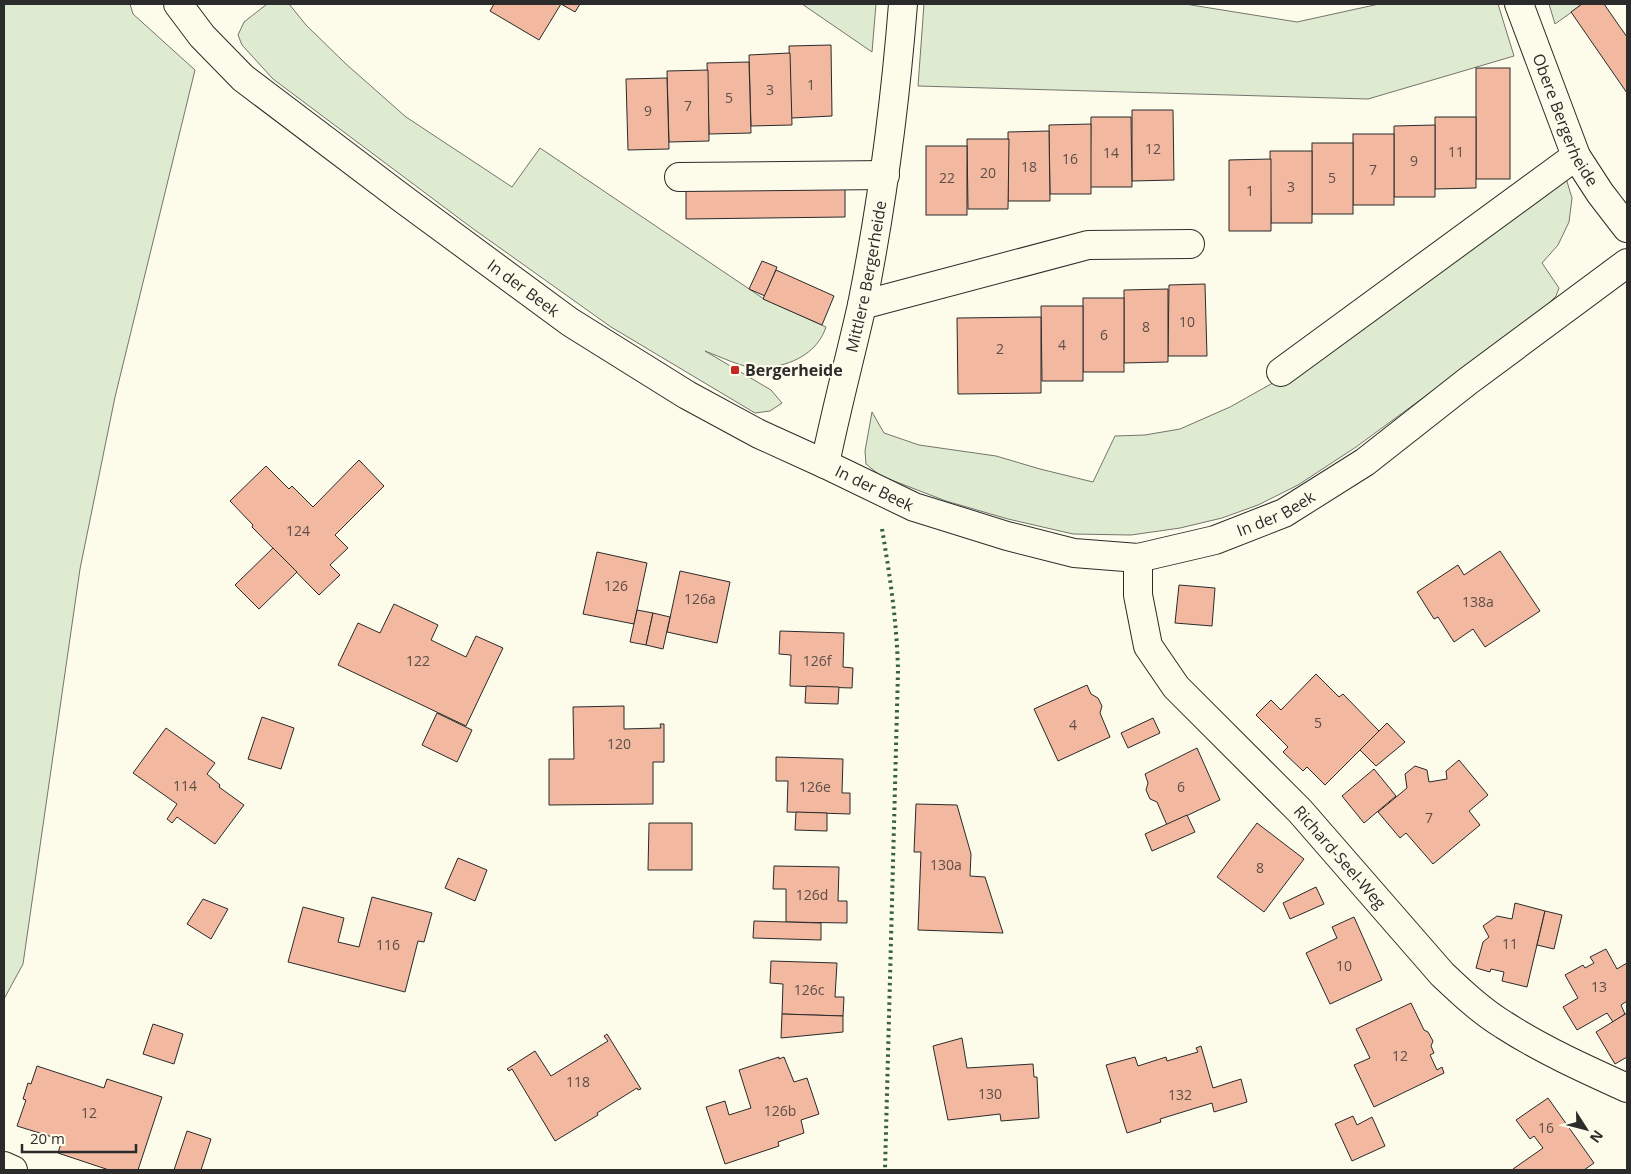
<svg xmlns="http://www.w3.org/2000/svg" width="1631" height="1174" font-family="'Open Sans',sans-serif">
<rect width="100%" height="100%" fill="#fdfbea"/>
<g fill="#deebd1" stroke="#74746e">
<polygon points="4,4 130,4 133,14 195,70 115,397 80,569 23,964 4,999"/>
<path d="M267,4H289L306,25L346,64L406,117L512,187L540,148L764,299L826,327C818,351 796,363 772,367C769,368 764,370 761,369C743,368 721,357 705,351L771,390L782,403L770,411L755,413L611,327L472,228L273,79L242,45L238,35L244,22Z"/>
<polygon points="802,4 876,4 872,52"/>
<polygon points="924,4 1185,4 1297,22 1379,4 1498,4 1514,56 1368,99 918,86"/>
<polygon points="1549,4 1583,4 1555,24"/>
<polygon points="1565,175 1572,198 1569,222 1558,245 1542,263 1559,288 1556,296 1540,312 1356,447 1298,485 1258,505 1222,518 1180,528 1131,535 1073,534 1008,519 946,501 881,476 866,464 865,451 872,412 884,433 919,445 996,456 1040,469 1093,482 1115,436 1145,435 1180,429 1230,407 1303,366"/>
</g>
<g fill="#f2b8a0" stroke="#2b2b2b">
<polygon points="494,4 580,4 575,12 561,4 539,40 490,11"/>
<polygon points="1582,4 1604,4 1627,37 1627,93 1571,12"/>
<polygon points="831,45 832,116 791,118 789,46"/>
<polygon points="790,53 792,125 751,126 749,55"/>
<polygon points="749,62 751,133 709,134 707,63"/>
<rect x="1476" y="68" width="34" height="111"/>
<polygon points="708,70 709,141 669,142 667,71"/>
<polygon points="667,78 669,149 628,150 626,79"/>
<polygon points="1132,110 1173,110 1174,180 1132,181"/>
<polygon points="1091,117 1131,117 1132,187 1090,187"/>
<polygon points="1435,117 1476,117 1476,188 1435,189"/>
<polygon points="1091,124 1091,194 1050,194 1049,125"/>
<polygon points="1435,125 1435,197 1394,197 1394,126"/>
<polygon points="1049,131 1050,201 1008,201 1008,132"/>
<rect x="1353" y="134" width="41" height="71"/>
<polygon points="967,139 1009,139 1008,209 968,209"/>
<rect x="1312" y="143" width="41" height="71"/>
<rect x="926" y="146" width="41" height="69"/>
<polygon points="1270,151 1312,151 1312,223 1271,223"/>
<polygon points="1271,159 1271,231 1229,231 1229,160"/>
<polygon points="845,185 845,217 686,219 686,188"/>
<polygon points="762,261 777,267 765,296 749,289"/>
<polygon points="776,270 834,296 822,325 763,299"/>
<polygon points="1205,284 1207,356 1168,356 1169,285"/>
<polygon points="1168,289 1168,362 1124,363 1124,290"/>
<rect x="1083" y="298" width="41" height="74"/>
<polygon points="1041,306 1083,306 1083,381 1042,381"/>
<polygon points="1041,317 1041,393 958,394 957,318"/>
<polygon points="359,460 384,486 335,535 348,548 330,565 340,575 319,595 252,527 253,525 230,501 266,466 289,489 292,486 313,507"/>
<polygon points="273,548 297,572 259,609 235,585"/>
<polygon points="1500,551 1540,611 1485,647 1473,629 1454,642 1438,617 1434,619 1417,592 1458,565 1464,575"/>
<polygon points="597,552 647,563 634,624 583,614"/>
<polygon points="680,571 730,582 717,643 667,632"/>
<polygon points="1179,585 1215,588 1212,626 1175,623"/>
<polygon points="394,604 438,625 431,640 466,657 476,636 503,648 466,726 338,665 358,623 380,633"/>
<polygon points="637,610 653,613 646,645 630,642"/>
<polygon points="653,613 670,617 663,649 646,645"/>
<polygon points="780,631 844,633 843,667 853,668 852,688 790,686 791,655 779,654"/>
<polygon points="1316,674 1339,697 1343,694 1379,731 1325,785 1307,767 1303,771 1283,752 1288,747 1256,715 1271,700 1281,710"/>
<polygon points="1087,685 1091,694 1098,698 1102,706 1100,713 1110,737 1058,761 1034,709"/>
<polygon points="806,686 839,687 838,704 805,703"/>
<polygon points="624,706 624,729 661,728 660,724 664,724 664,762 653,762 653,804 549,805 549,759 574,759 573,707"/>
<polygon points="437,713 472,730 457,762 422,745"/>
<polygon points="262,717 294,728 281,769 248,759"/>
<polygon points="1153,718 1160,733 1128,748 1121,733"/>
<polygon points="1387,723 1405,742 1376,766 1360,750"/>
<polygon points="166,728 215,763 207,774 220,785 219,787 244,805 215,844 177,817 172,823 167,819 177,804 133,773"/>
<polygon points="1197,748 1220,800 1167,825 1157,802 1150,799 1146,790 1148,783 1145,774"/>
<polygon points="776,757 843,759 842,793 850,793 850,814 787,812 788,781 776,781"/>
<polygon points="1459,760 1488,795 1469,811 1480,825 1433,864 1406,833 1400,838 1378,812 1407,788 1405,774 1415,766 1427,770 1429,782 1447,779 1446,771"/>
<polygon points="1374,769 1396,796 1364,823 1342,796"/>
<polygon points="916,804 957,805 971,854 970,876 985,877 1003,933 918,930 921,852 914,852"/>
<polygon points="796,812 827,813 827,831 795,830"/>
<polygon points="1187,815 1195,832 1152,851 1145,834"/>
<polygon points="649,823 692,823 692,870 648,870"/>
<polygon points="1257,823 1304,859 1264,912 1217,877"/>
<polygon points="458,858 487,870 475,901 445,888"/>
<polygon points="774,866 839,867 838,901 847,901 847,923 786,922 786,889 773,889"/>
<polygon points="1316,887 1324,904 1290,919 1283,903"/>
<polygon points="372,897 432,913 424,942 418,941 405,992 288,962 303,907 344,918 338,942 359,947"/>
<polygon points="203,899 228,909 211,939 187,924"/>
<polygon points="1515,903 1545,911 1527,987 1502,981 1504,972 1491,969 1490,972 1476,968 1483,942 1489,937 1483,926 1497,916 1512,919"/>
<polygon points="1545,911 1562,915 1554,949 1537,945"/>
<polygon points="1354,917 1382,980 1330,1004 1306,953 1337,938 1332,927"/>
<polygon points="754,921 821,923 821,940 753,938"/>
<polygon points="1606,949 1617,969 1627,963 1627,1001 1621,1005 1625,1014 1613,1022 1607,1013 1577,1030 1563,1007 1578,998 1565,975 1583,965 1585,968 1594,963 1590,957"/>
<polygon points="771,961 837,963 835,997 844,997 843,1016 782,1014 783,984 770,983"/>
<polygon points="1411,1003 1424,1030 1428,1032 1433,1041 1431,1046 1434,1053 1430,1055 1437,1070 1442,1067 1444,1073 1374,1107 1354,1065 1370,1058 1356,1029"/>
<polygon points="1627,1013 1627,1057 1615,1064 1596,1032"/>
<polygon points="782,1014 843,1016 843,1032 781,1038"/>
<polygon points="153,1024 183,1034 174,1064 143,1054"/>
<polygon points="607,1034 641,1089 638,1090 637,1088 597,1113 598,1115 555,1141 512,1069 509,1071 507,1069 535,1051 551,1076 608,1041 604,1036"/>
<polygon points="962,1038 967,1068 1033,1064 1034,1077 1037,1077 1039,1118 1001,1121 1000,1114 948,1120 933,1046"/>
<polygon points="1201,1046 1213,1088 1241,1079 1247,1102 1214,1112 1212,1103 1160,1119 1161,1122 1127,1133 1106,1065 1135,1057 1138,1066 1166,1057 1167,1061 1198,1052 1196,1048"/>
<polygon points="779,1057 779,1059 784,1057 794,1082 807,1078 819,1114 801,1120 804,1133 778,1142 779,1146 725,1164 706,1107 725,1101 729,1115 751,1108 739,1070"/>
<polygon points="37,1066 104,1088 107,1079 162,1097 138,1170 109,1170 58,1153 62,1140 17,1126 26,1100 23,1099 28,1083 31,1084"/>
<polygon points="1548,1098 1594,1163 1584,1170 1514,1170 1513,1169 1543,1148 1534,1136 1530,1139 1516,1120"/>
<polygon points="1353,1116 1357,1125 1372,1117 1385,1146 1352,1161 1335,1124"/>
<polygon points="187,1131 211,1139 201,1170 174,1170"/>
</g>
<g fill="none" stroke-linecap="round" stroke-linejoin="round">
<defs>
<g id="minor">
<path id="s1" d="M178,4L202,36L243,78L403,199L570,322L687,395L759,434L825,464L914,507L1007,536L1074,553L1138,558L1215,540L1284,513L1365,462L1468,381L1627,263"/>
<path id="s2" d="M1519,4L1576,156L1600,193L1627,228"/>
<polyline points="679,177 885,175"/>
<polyline points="862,305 1088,245 1190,244"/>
<polyline points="1281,372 1576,156"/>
<path id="s3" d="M825,464C836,410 850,358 862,305C882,205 895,105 903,4"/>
<path id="s4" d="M1138,558V595L1148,646L1176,687L1300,811L1442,974C1461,992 1481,1011 1504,1025C1543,1050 1585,1069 1627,1088"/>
<polyline points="4,1166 13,1170"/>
</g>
</defs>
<use href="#minor" stroke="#2b2b2b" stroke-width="30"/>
<use href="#minor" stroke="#fdfbea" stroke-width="28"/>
<path stroke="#34623c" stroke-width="4" stroke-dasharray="2.5 4" stroke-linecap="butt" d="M882,529C890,576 897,623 898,671L885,1170"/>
</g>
<rect fill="#c62828" stroke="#fdfbea" stroke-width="2" x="730" y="365" width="10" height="10" rx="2.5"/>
<g text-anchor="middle" stroke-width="4" stroke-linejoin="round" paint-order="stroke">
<g font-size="14" fill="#5d4e48">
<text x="811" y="90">1</text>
<text x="770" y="95">3</text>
<text x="729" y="103">5</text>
<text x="688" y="111">7</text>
<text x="648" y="116">9</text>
<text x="1153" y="154">12</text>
<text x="1456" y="157">11</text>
<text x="1111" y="158">14</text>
<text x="1070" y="164">16</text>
<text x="1414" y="166">9</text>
<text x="1029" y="172">18</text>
<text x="1373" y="175">7</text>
<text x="988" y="178">20</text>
<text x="947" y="183">22</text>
<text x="1332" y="183">5</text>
<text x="1291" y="192">3</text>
<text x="1250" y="196">1</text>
<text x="1187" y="327">10</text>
<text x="1146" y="332">8</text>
<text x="1104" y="340">6</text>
<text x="1062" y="350">4</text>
<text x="1000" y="354">2</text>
<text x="298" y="536">124</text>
<text x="616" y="591">126</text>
<text x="700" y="604">126a</text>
<text x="1478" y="607">138a</text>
<text x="418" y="666">122</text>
<text x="817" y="666">126f</text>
<text x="1318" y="728">5</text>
<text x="1073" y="730">4</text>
<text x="619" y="749">120</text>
<text x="185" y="791">114</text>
<text x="815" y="792">126e</text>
<text x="1181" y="792">6</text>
<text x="1429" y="823">7</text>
<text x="946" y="870">130a</text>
<text x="1260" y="873">8</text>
<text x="812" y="900">126d</text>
<text x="1510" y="949">11</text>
<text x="388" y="950">116</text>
<text x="1344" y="971">10</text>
<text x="1599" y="992">13</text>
<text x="809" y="995">126c</text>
<text x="1400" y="1061">12</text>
<text x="578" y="1087">118</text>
<text x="990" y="1099">130</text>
<text x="1180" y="1100">132</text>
<text x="780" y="1116">126b</text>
<text x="89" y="1118">12</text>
<text x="1546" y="1133">16</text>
</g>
<g font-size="16" fill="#2b2b2b" stroke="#fdfbea">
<text dy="6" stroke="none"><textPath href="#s2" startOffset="125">Obere Bergerheide</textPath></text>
<text dy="6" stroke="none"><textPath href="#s3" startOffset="192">Mittlere Bergerheide</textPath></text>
<text dy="6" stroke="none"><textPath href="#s1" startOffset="449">In der Beek</textPath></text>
<text dy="6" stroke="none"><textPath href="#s1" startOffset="854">In der Beek</textPath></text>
<text dy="6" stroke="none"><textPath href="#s1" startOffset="1274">In der Beek</textPath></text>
<text dy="6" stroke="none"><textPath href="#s4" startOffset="375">Richard-Seel-Weg</textPath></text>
</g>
<g font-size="16" font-weight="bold" fill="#2b2b2b" stroke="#fdfbea" text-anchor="start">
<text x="745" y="376">Bergerheide</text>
</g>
</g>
<rect width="1631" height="1174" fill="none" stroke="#2b2b2b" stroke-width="10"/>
<g transform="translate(1586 1129) rotate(126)" stroke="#fdfbea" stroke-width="4" paint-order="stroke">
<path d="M0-4L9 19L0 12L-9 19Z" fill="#2b2b2b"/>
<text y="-8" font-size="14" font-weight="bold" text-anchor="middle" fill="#2b2b2b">N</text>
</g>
<path d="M22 1144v8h114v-8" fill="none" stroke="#2b2b2b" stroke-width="2.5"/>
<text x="30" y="1144" font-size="15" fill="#2b2b2b" stroke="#fdfbea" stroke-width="4" paint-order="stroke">20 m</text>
</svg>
